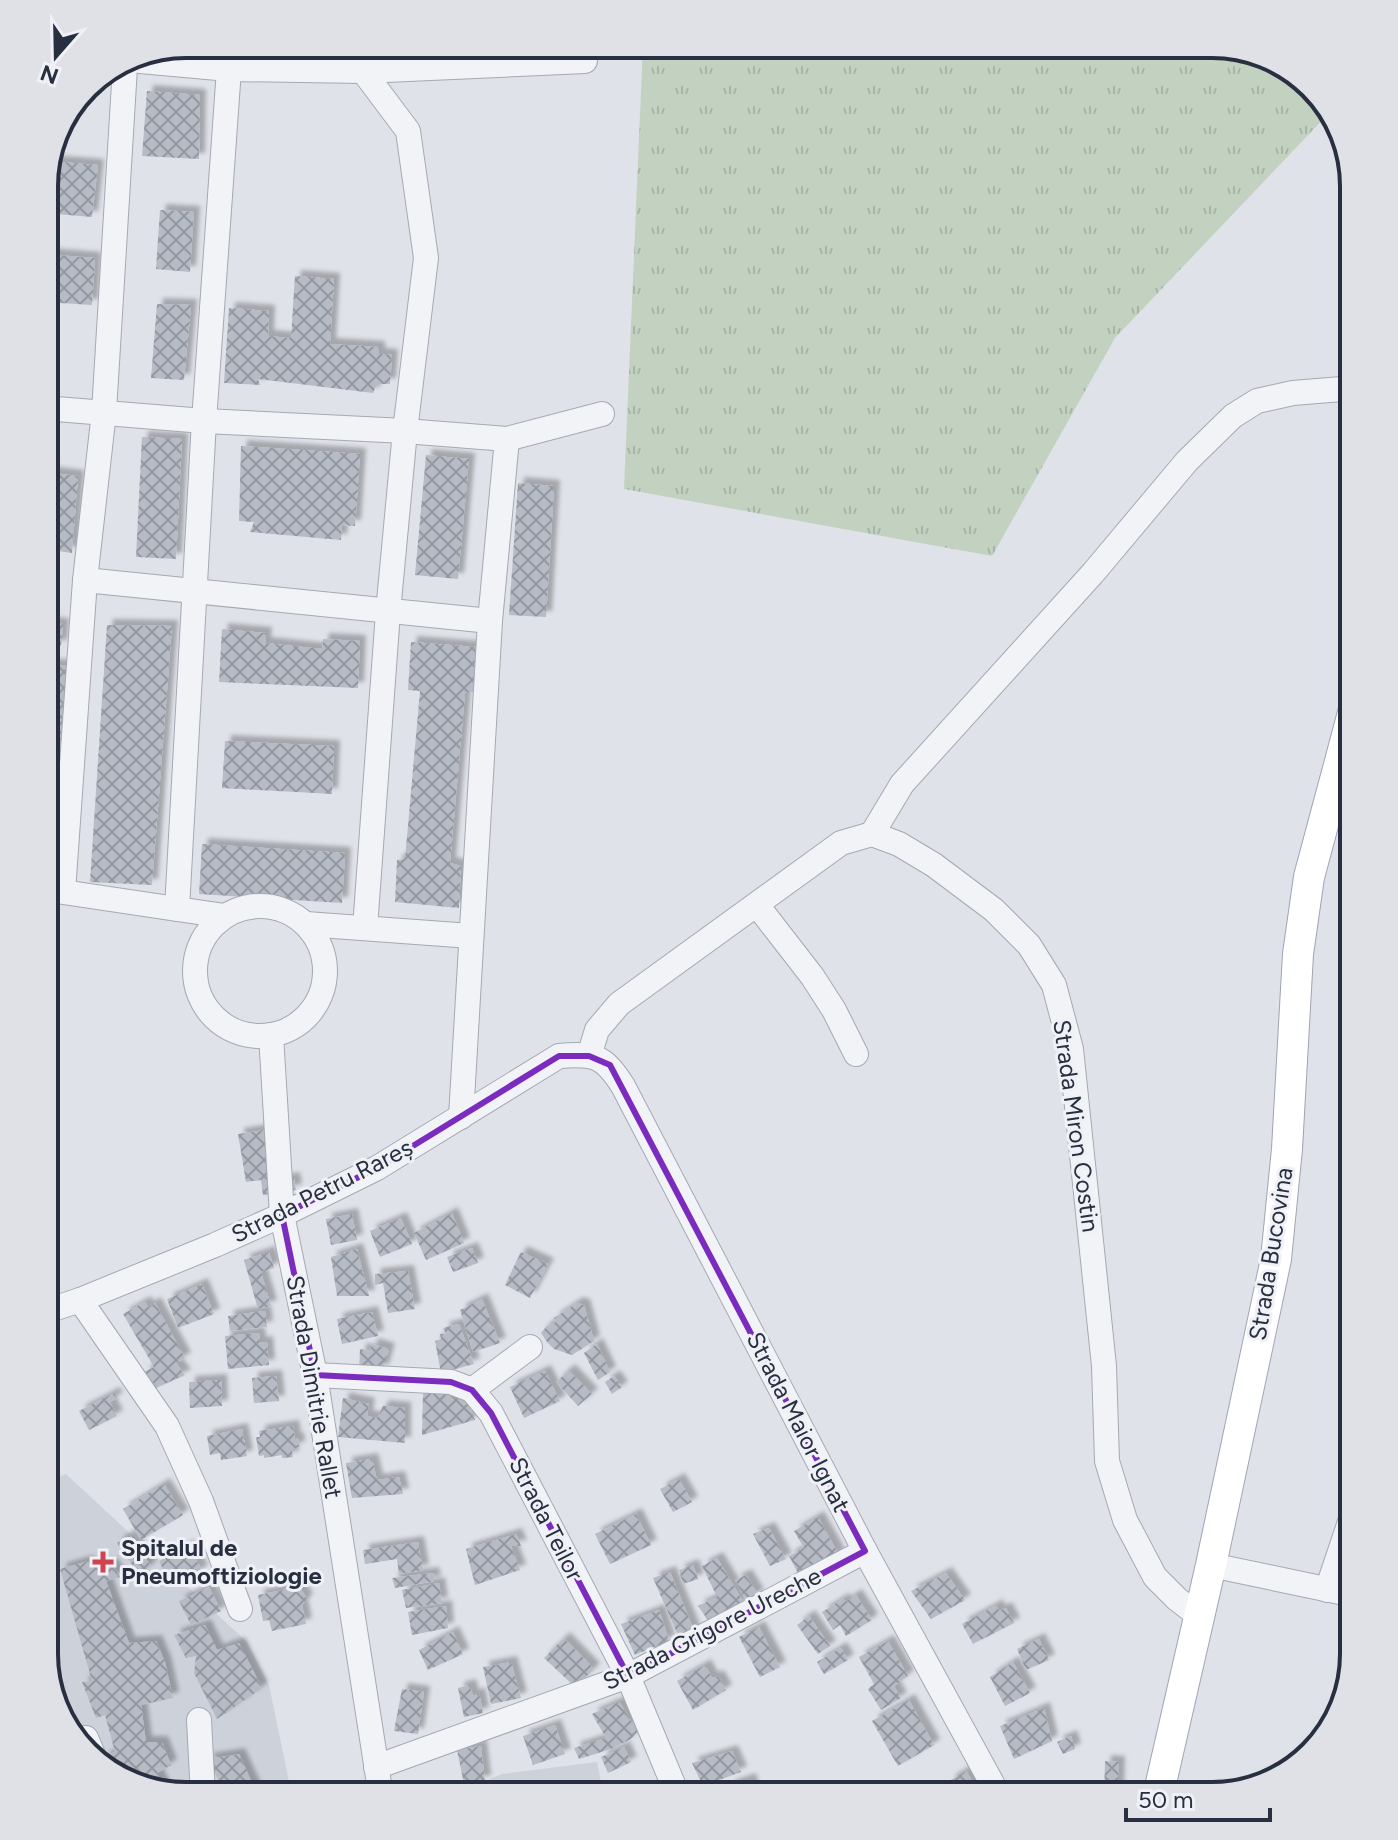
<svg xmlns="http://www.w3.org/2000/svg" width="1398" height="1840" font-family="Figtree,sans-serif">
<defs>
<pattern id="grass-tufts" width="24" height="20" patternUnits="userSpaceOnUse" patternTransform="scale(2)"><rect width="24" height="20" fill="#c3d2c0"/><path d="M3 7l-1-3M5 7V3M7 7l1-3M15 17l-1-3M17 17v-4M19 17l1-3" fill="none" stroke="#a8b5a6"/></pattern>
<pattern id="building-cross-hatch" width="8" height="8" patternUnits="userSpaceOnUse" patternTransform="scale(2)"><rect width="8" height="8" fill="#b6bbc5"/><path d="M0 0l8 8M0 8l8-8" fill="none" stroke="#9498a1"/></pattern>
<filter id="shadow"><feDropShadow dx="6" dy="-6" stdDeviation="2" flood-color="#0004"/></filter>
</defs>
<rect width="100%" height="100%" fill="#dfe2e9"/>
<g fill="#cdd1da">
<polygon points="66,1474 247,1642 269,1685 292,1796 186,1796 116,1777 68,1732 44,1654 44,1483"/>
<polygon points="597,1762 604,1796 487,1796 490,1779 502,1774"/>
</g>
<polygon fill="url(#grass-tufts)" points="643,44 1221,44 1283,63 1330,108 1331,111 1115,338 992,556 624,489"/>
<g fill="url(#building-cross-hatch)" filter="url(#shadow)">
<polygon points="147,91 200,95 199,159 142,156"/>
<polygon points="48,161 98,165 92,217 44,213 44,176"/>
<polygon points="160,210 194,212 190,272 156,269"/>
<polygon points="44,254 95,258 92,305 44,302"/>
<polygon points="295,276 334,279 330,344 379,347 379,354 392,355 390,384 377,384 373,393 258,379 260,385 224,383 229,308 269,311 268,336 291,338"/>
<polygon points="157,304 191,305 184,380 151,378"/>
<polygon points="142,437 182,439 176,559 136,557"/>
<polygon points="241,446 360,454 355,526 342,525 341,540 250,532 254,522 239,521"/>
<polygon points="426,455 469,459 458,579 415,575"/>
<polygon points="44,472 78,476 72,553 44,549"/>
<polygon points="518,483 554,486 546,617 509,615"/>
<polygon points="46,623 63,624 61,646 44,645"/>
<polygon points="107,625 172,626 152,885 90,882"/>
<polygon points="222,629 266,633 265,643 322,649 323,639 360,641 358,688 219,682"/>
<polygon points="411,642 476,647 473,692 465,693 450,863 461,866 459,908 395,902 397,860 405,859 420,691 408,690"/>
<polygon points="44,664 67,666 60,751 44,750"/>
<polygon points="225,741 334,746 332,794 222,788"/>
<polygon points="202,844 345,853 342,903 199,894"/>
<polygon points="264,1130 272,1182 294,1178 296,1190 263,1195 261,1180 246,1182 238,1134"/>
<polygon points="452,1213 464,1243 426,1260 414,1233"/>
<polygon points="352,1214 357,1240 331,1245 326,1219"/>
<polygon points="401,1218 412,1244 380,1257 370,1231"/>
<polygon points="44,1229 50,1247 44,1249"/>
<polygon points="472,1248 478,1263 453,1272 447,1257"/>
<polygon points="357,1249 369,1296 337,1296 331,1257"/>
<polygon points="269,1252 274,1268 261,1272 271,1306 258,1309 244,1260"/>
<polygon points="521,1252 548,1264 530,1298 505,1285"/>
<polygon points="408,1271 415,1309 388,1313 383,1283 375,1285 375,1274"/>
<polygon points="202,1284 214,1314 178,1328 167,1299"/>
<polygon points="482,1299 500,1343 473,1352 460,1310"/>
<polygon points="145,1302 148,1307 155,1303 185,1358 176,1363 185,1375 154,1389 144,1372 154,1367 123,1314"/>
<polygon points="577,1303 584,1305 594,1341 572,1355 554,1349 547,1342 541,1333 547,1326 555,1323 554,1318"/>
<polygon points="265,1311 267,1327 230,1331 228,1316"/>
<polygon points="372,1312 378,1336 342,1344 337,1319"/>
<polygon points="459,1324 474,1364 441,1373 435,1341 441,1339 440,1334 446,1334 443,1328"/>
<polygon points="259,1333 260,1343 267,1342 269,1365 228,1369 225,1336"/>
<polygon points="372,1344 389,1349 383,1370 359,1370 360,1349 370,1351"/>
<polygon points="597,1344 610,1372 598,1380 584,1353"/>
<polygon points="569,1370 592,1394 578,1406 556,1382"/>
<polygon points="545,1371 560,1401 524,1418 510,1387"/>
<polygon points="276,1376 279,1401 254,1403 252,1378"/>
<polygon points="614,1376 622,1387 612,1394 605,1382"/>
<polygon points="221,1380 222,1406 190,1408 189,1382"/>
<polygon points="429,1392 465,1393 475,1420 422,1435 423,1394"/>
<polygon points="114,1393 117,1398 110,1402 117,1416 89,1430 79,1411"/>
<polygon points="343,1398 369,1404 367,1416 377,1418 383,1406 405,1408 405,1443 338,1437"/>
<polygon points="293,1426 295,1439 298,1438 299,1447 292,1449 293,1457 282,1458 282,1455 264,1458 264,1455 259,1456 256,1437 260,1437 259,1431"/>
<polygon points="242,1429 247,1456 221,1460 220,1453 210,1455 207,1436"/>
<polygon points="372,1459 377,1480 399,1477 403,1494 352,1498 346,1463"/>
<polygon points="679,1479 692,1502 673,1512 660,1489"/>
<polygon points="164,1484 183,1515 141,1540 123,1509"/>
<polygon points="636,1514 651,1545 610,1564 595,1534"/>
<polygon points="818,1517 839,1555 800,1577 789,1556 804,1548 794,1531"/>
<polygon points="769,1528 786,1559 770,1566 753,1534"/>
<polygon points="516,1534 521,1546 511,1546 520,1570 475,1585 466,1549"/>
<polygon points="130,1535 151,1566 139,1575 117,1543"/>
<polygon points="418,1542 423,1570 399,1574 397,1559 365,1564 363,1550"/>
<polygon points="189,1546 202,1571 171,1586 159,1561"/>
<polygon points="717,1558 744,1603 710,1623 698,1606 717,1597 702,1566"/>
<polygon points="88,1561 90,1565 112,1564 120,1577 106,1581 129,1643 156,1641 165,1662 173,1698 141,1705 146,1742 162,1742 171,1765 157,1773 165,1790 116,1777 107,1769 104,1757 115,1752 105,1715 96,1718 82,1682 92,1681 60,1569"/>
<polygon points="693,1565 698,1579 683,1584 679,1570"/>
<polygon points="670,1572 695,1633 680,1640 653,1578"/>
<polygon points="433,1573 435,1581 395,1588 392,1578"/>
<polygon points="946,1573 965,1600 931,1619 911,1591"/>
<polygon points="746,1575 758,1595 746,1601 735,1580"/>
<polygon points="296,1582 307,1599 302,1605 306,1624 272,1631 269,1620 263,1621 258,1595 283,1590"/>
<polygon points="439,1583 442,1603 406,1608 402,1590"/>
<polygon points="209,1587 221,1611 191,1625 179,1601"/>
<polygon points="856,1595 872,1620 846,1636 840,1625 833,1630 822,1612 843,1599 845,1602"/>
<polygon points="997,1605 999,1611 1006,1608 1014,1623 973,1644 962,1624"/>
<polygon points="446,1606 448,1628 412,1635 408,1612"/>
<polygon points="659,1610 669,1641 635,1655 621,1624"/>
<polygon points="809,1616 830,1646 818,1654 797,1625"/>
<polygon points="205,1625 217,1650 239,1643 262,1688 217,1719 194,1673 196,1656 186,1658 174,1635"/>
<polygon points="759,1627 780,1667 760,1677 739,1637"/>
<polygon points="453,1632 463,1654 428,1670 419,1650"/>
<polygon points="564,1638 594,1669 575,1687 544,1658"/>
<polygon points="1039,1639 1049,1660 1026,1670 1017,1649"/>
<polygon points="888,1641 908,1676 894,1686 901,1698 881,1710 868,1689 874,1684 859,1657"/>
<polygon points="841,1648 848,1660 824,1674 817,1662"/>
<polygon points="511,1662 521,1698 491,1704 483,1667"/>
<polygon points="1013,1662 1030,1693 1005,1706 990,1677"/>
<polygon points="705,1665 712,1678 718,1676 726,1690 693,1710 677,1681"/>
<polygon points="470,1685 473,1696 479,1693 483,1713 464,1717 458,1688"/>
<polygon points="402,1689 424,1692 418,1734 394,1731"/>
<polygon points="909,1700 934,1745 898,1766 872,1721"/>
<polygon points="619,1702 638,1731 631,1739 611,1749 579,1759 574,1748 606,1738 592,1714"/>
<polygon points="1044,1708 1052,1741 1014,1759 1000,1726"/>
<polygon points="555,1725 565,1754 533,1765 523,1736"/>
<polygon points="1071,1736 1075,1749 1063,1754 1057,1742"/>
<polygon points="481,1746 485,1781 464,1784 457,1750"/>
<polygon points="624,1747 631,1762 608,1773 601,1757"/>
<polygon points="732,1751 741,1772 703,1786 692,1763"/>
<polygon points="239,1754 258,1796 227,1796 207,1759"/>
<polygon points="1105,1761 1119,1762 1118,1796 1104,1796"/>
<polygon points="966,1771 974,1784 979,1781 984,1790 981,1796 957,1796 949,1781"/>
<polygon points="750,1779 755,1796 732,1796 729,1786"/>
</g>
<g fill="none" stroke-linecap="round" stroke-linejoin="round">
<defs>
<g id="minor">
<polyline points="140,61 229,69 363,71 585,61"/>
<polyline points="125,67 104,412 85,580 63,892 177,909"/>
<polyline points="44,408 204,421 405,431 507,439 602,414"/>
<polyline points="85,580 490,621"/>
<polyline points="872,834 902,784 1093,573 1187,461 1233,416 1257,401 1293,393 1354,388"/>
<polyline points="757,905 812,976 834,1010 856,1054"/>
<circle cx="260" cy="971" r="65"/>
<polyline points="225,916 177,909 204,421 229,69"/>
<polyline points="306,924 471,936"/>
<polyline points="365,928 388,612 405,431 426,258 408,131 363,71 366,44"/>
<polyline points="271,1035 282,1215 315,1375 381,1796"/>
<polyline points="589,1056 597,1030 619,1004 841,843 872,834 899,844 934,865 994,910 1029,945 1054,985 1071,1049 1104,1366 1107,1461 1125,1520 1155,1577 1177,1599 1199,1616"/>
<polyline points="461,1117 490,621 507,439"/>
<polyline points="80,1300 167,1426 201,1501 240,1609"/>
<path d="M44,1312L80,1300L215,1245L282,1215L377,1168L559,1056C595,1053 604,1056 623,1086L865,1551L999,1796"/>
<polyline points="315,1375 451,1382 472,1390 491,1413 628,1676 678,1796"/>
<polyline points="472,1390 530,1347"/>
<polyline points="1211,1565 1354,1595"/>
<polyline points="1327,1590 1354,1510"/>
<polyline points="199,1720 203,1796"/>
<polyline points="75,1739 86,1738 94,1757"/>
<polyline points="376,1767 628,1676 865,1551"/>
</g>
<polyline id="major" points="1158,1796 1211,1565 1276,1259 1287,1149 1298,954 1309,877 1354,709"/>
</defs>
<use href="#minor" stroke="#a4a9b3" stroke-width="26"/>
<use href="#major" stroke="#9ea5b4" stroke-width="32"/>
<use href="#minor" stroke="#f2f3f7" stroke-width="24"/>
<use href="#major" stroke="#fff" stroke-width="30"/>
</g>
<path fill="none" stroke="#7b2cbf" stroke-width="6" stroke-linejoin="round" d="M559,1056H589L610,1065L865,1551L628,1676L491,1413L472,1390L451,1382L315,1375L282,1215L377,1168Z"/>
<path fill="#ce434d" stroke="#eff1f6" stroke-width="3" d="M99 1550h8v8h8v8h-8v8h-8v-8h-8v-8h8z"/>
<g text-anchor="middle" stroke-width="6" stroke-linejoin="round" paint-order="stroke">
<g font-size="24" fill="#282f40" stroke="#eff1f6">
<text transform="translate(1076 1126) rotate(82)" y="8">Strada Miron Costin</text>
<text transform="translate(322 1191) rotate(-27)" y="8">Strada Petru Rareș</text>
<text transform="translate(1271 1254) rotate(-81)" y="8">Strada Bucovina</text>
<text transform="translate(314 1387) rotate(80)" y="8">Strada Dimitrie Rallet</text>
<text transform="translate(798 1422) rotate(63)" y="8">Strada Maior Ignat</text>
<text transform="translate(546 1519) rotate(63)" y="8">Strada Teilor</text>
<text transform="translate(712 1629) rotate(-27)" y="8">Strada Grigore Ureche</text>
</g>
<g font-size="24" font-weight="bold" fill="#282f40" stroke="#eff1f6" text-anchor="start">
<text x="121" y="1556">Spitalul de<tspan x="121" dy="28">Pneumoftiziologie</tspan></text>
</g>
</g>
<path d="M0 0H1398V1840H0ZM186 58H1212A128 128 0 0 1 1340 186V1654A128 128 0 0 1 1212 1782H186A128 128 0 0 1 58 1654V186A128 128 0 0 1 186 58Z" fill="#dfe1e7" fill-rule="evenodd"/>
<path fill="none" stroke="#282f40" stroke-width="4" d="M186 58H1212A128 128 0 0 1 1340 186V1654A128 128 0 0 1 1212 1782H186A128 128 0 0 1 58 1654V186A128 128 0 0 1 186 58Z"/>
<g transform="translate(56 56) rotate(200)" stroke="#eff1f6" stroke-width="6" paint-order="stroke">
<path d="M0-6L14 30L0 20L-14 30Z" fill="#282f40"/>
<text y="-12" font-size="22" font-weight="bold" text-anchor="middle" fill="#282f40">N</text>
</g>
<path d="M1126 1808v12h144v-12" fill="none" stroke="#282f40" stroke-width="4"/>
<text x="1138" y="1808" font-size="24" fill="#282f40" stroke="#eff1f6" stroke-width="6" paint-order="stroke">50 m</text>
</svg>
